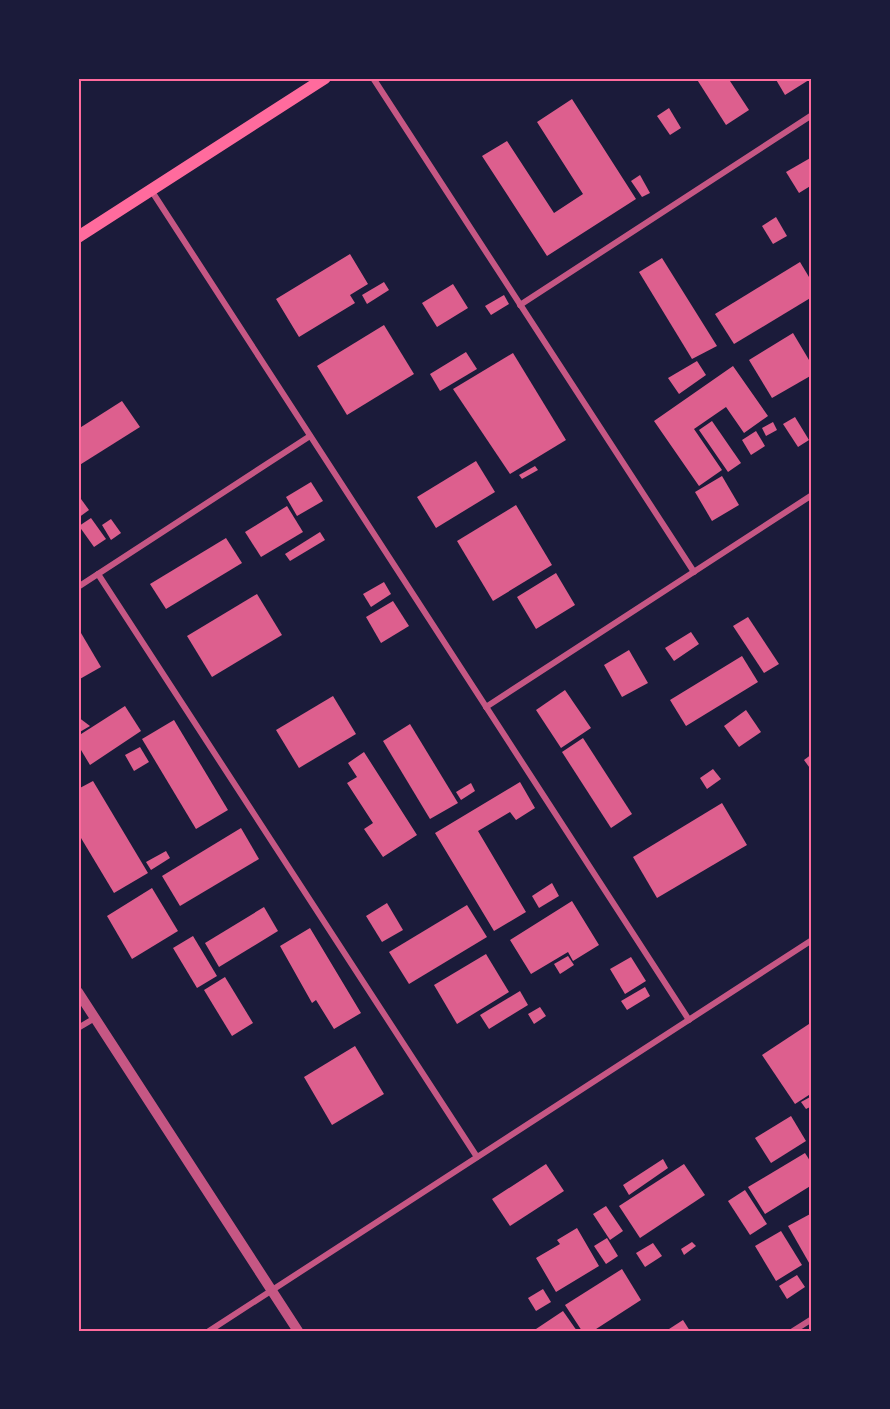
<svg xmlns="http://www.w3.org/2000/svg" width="890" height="1409" font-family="'IBM Plex Serif',serif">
<rect width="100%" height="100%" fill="#1b1b3a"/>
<g fill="#dd5f8e">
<polygon points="696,78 728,78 749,110 726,125"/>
<polygon points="775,78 812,78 785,95"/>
<polygon points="572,99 636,199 547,256 482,156 507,141 554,213 583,194 537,122"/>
<polygon points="669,108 681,128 670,135 657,116"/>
<polygon points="812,157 812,185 799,193 786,172"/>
<polygon points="640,175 650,193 642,197 631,181"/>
<polygon points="776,217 787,236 773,244 762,226"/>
<polygon points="350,254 368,284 350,295 355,303 299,337 276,299"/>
<polygon points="662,258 717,346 692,359 639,272"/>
<polygon points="800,262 812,282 812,297 734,344 715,314"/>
<polygon points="384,282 389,290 367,304 362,295"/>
<polygon points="453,284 468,308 437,327 422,303"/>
<polygon points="504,295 509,304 491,315 485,306"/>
<polygon points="384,325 414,374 347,415 317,366"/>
<polygon points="793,333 812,365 812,375 772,398 749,360"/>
<polygon points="466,352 477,369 440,391 430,374"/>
<polygon points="513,353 566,440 510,474 453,389"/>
<polygon points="697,361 706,375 679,394 668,378"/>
<polygon points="733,366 768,416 744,433 726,407 694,429 722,470 699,486 654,421"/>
<polygon points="122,401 140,427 78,466 78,429"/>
<polygon points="795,417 809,440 798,447 783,424"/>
<polygon points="712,421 741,463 728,472 699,430"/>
<polygon points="773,422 777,430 766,436 762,428"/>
<polygon points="756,431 765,446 751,455 742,440"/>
<polygon points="476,461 495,492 436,528 417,497"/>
<polygon points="535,466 538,470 522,479 519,475"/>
<polygon points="722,476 739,505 712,521 695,492"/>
<polygon points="311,482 323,501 297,516 286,497"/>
<polygon points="81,499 89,510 78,518 78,501"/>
<polygon points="516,505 552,565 493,601 457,541"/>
<polygon points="287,506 303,532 261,557 245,532"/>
<polygon points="91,518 106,539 94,547 79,526"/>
<polygon points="111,519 121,533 111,540 102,525"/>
<polygon points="320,532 325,540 290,561 285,554"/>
<polygon points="226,538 242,563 166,609 150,584"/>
<polygon points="556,573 575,605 536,629 517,597"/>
<polygon points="384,582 391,594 371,607 363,594"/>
<polygon points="257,594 282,635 212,677 187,636"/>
<polygon points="393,601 409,626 381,643 366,617"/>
<polygon points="748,617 779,664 764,673 733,626"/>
<polygon points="691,632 699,644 674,661 665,648"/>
<polygon points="81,633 101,667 78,680 78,635"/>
<polygon points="629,650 648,683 622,697 604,665"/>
<polygon points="742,656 758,682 686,726 670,700"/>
<polygon points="565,690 591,728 561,748 536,710"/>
<polygon points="333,696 356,734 299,768 276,730"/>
<polygon points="125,706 141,731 90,765 78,745 78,736"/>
<polygon points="746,710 761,732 739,747 724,726"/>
<polygon points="78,717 90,726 78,733"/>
<polygon points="174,720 228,810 196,829 142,739"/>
<polygon points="410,724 458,803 430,819 383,741"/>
<polygon points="583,738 632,814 611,828 562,752"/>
<polygon points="140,747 149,762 134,771 125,755"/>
<polygon points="364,752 417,835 383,857 364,829 373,823 347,783 357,777 348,763"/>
<polygon points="812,754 812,771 804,760"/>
<polygon points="713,769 721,779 707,789 700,778"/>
<polygon points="93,781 148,873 114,893 78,833 78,789"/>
<polygon points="520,782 535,808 516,820 510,812 478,831 526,912 494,931 435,833"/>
<polygon points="471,783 475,791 461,800 456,792"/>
<polygon points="722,803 747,845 657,898 633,857"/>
<polygon points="241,828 259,859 180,906 162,876"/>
<polygon points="166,851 170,858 151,870 146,862"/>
<polygon points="552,883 559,896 539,908 532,896"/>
<polygon points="152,888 178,931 132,959 107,916"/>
<polygon points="572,901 599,945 573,961 568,952 531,974 510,940"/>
<polygon points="387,903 403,930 382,942 366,916"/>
<polygon points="467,905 487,937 409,984 389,952"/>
<polygon points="264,907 278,931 219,967 205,943"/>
<polygon points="310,928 361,1013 334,1029 316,1000 312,1003 280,946"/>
<polygon points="193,936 217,976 197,988 173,948"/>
<polygon points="486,954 509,992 457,1024 434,985"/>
<polygon points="568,956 574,965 560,974 554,964"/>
<polygon points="631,957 646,981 625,994 610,969"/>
<polygon points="225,977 253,1023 232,1036 204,990"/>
<polygon points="645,987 650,996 627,1010 621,1001"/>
<polygon points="520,991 528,1005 489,1029 480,1015"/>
<polygon points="540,1007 546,1016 534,1024 528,1014"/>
<polygon points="812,1022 812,1093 795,1104 762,1055"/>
<polygon points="355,1046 384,1094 332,1125 304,1077"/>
<polygon points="812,1096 812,1106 806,1109 801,1102"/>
<polygon points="791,1116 806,1141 771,1163 755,1138"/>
<polygon points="805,1153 812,1164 812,1185 765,1214 748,1187"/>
<polygon points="663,1159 668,1168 629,1195 623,1185"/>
<polygon points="546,1164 564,1191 510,1226 492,1199"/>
<polygon points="684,1164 705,1195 640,1238 619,1206"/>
<polygon points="745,1190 767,1224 750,1235 728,1201"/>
<polygon points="606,1206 623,1231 610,1240 593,1214"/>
<polygon points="812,1213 812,1268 788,1226"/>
<polygon points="577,1228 599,1266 556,1292 536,1258 560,1244 557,1240"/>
<polygon points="781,1231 802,1265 776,1281 755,1246"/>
<polygon points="607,1238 618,1256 606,1264 594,1246"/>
<polygon points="692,1242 696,1246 684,1255 681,1249"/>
<polygon points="653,1243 662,1256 645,1267 636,1253"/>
<polygon points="622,1269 641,1300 593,1331 582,1331 565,1305"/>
<polygon points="797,1275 805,1287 787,1299 779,1286"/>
<polygon points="543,1289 551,1302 536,1311 528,1298"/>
<polygon points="563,1311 577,1331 533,1331"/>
<polygon points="683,1320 690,1331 666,1331"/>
</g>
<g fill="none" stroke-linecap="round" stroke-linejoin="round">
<g stroke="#c65784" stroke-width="6">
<polyline points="373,78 694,572"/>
<polyline points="151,190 689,1020"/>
<polyline points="520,305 812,115"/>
<polyline points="98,574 477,1157"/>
<polyline points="78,587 310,436"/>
<polyline points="486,707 812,495"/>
<polyline points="78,1028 95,1018"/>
<polyline points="209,1331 812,940"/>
<polyline points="793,1331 812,1319"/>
</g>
<polyline stroke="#c65784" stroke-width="10" points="78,992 298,1331"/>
<polyline stroke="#ff6b9d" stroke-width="12" points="78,237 325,78"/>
</g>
<rect width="890" height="1409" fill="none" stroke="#1b1b3a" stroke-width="159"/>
<rect x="80" y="80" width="730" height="1250" fill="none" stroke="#ff6b9d" stroke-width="2"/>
</svg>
